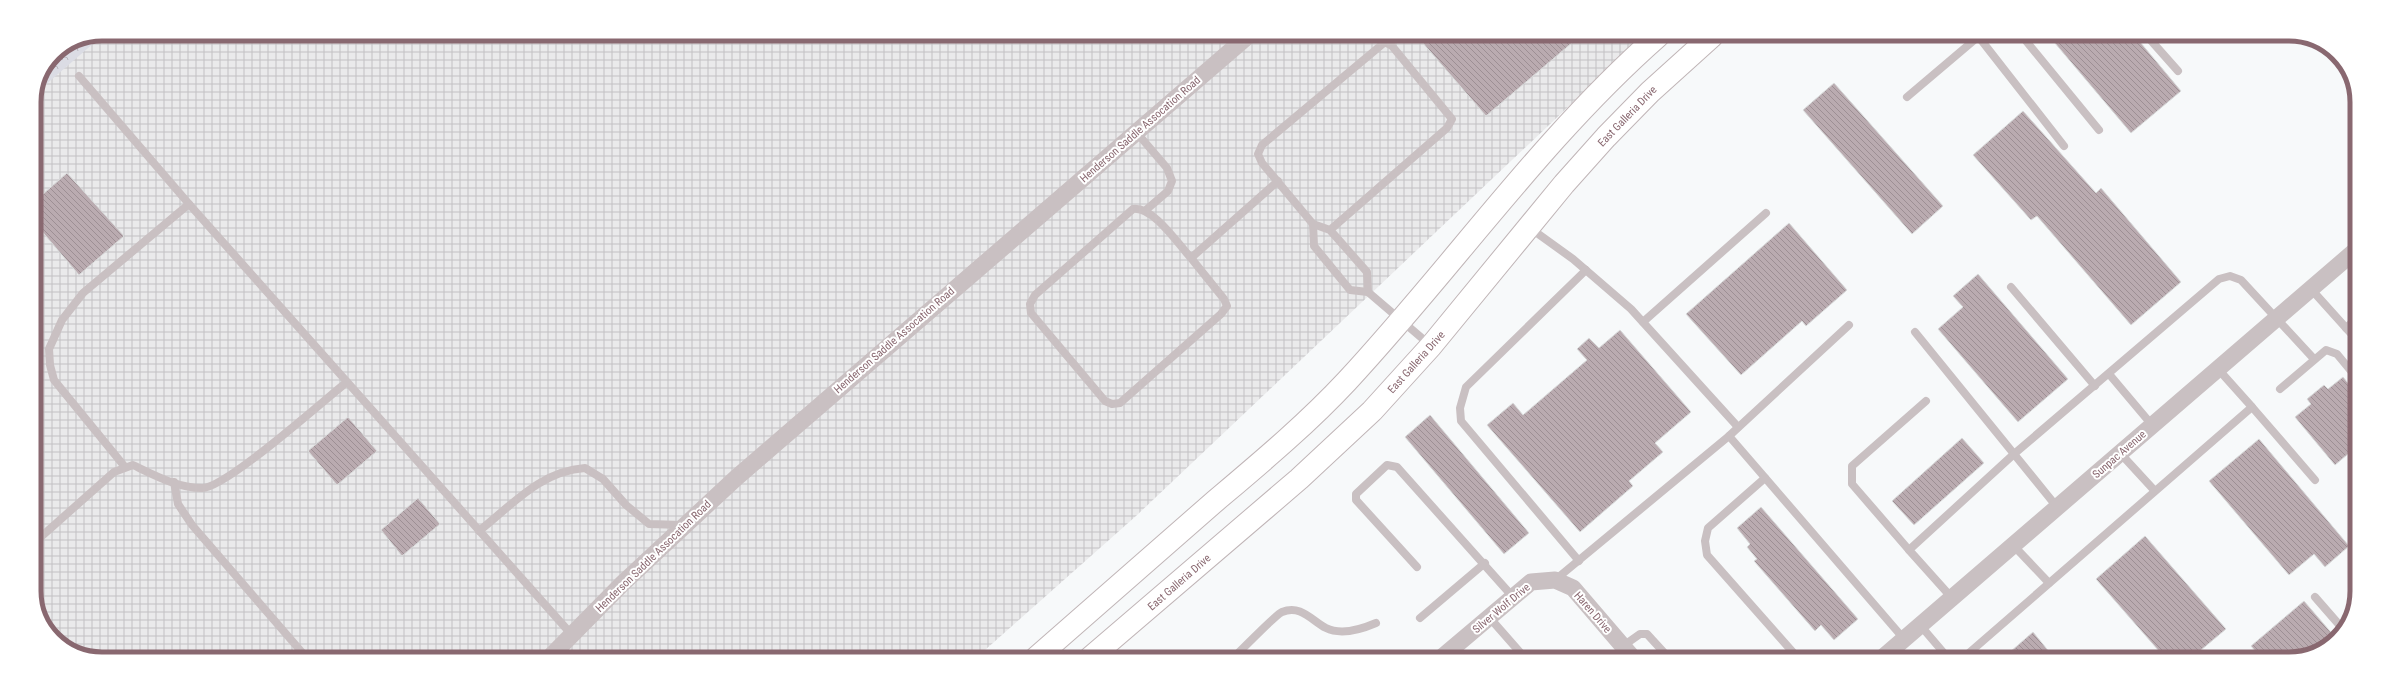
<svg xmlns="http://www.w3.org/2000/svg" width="2391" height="693" font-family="'Roboto Condensed',sans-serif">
<defs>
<pattern id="industrial-grid" width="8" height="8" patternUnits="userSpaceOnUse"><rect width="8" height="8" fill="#eaeaeb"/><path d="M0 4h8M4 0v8" fill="none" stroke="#c3c1c3"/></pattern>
<pattern id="forest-crowns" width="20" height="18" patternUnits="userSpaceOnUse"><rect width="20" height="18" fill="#dbdce4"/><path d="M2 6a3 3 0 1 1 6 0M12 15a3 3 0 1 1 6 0" fill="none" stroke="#b7b6bd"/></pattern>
<pattern id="building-back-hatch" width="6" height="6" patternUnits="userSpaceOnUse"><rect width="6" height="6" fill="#baabb0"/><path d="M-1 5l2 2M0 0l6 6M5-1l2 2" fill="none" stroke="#9d8f94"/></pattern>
</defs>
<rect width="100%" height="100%" fill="#f7f9fa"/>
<polygon fill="url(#industrial-grid)" points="102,34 1643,36 1136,516 976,658 85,657 51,636 34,596 34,102 39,76 54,54 76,39"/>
<path fill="url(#forest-crowns)" d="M101,34L102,36L36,93C44,54 64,42 101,34Z"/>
<g fill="url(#building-back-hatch)" stroke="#d9dbdb">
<polygon points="1416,35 1580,36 1486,116"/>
<polygon points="2049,36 2135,36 2181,91 2131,133"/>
<polygon points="1834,83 1943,206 1912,234 1803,110"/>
<polygon points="2023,111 2096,193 2101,188 2181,282 2131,325 2037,216 2031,220 1973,155"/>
<polygon points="67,173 124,236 79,275 34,222 34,202"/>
<polygon points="1789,223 1847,290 1806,326 1802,321 1741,375 1686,314"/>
<polygon points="1978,274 2068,379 2018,422 1938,329 1963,307 1953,296"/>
<polygon points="1620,330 1691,412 1655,443 1663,452 1629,481 1633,486 1580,532 1487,425 1513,403 1523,415 1587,360 1577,349 1589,338 1599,348"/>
<polygon points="2343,377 2356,393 2355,448 2335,465 2295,417 2311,404 2307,399 2324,385 2328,389"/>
<polygon points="1430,415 1529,533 1504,554 1405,437"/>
<polygon points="348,417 377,451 337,485 308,451"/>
<polygon points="1962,438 1984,463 1914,525 1892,501"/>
<polygon points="2259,439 2349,546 2325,567 2314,554 2289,575 2209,481"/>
<polygon points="418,498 440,524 402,556 381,530"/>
<polygon points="1761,507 1858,619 1834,640 1821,625 1815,631 1754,561 1757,559 1747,547 1750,544 1737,528"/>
<polygon points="2145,536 2226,629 2201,650 2208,659 2166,659 2096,579"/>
<polygon points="2304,601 2335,637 2331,645 2289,659 2262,659 2251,646"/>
<polygon points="2033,632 2055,659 2002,659"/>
</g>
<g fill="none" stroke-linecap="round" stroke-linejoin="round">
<defs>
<g id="secondary">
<path d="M1036,658C1095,607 1154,555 1213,503C1259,464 1306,425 1347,381C1453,267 1541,139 1658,36"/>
<polyline points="1090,658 1299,479 1372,411 1431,346 1564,184 1606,137 1650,92 1712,36"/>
</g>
</defs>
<use href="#secondary" stroke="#c0b5b7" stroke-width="24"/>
<g stroke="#c9c0c2" stroke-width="8">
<polyline points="1978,36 2064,146"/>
<polyline points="2022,36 2099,130"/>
<polyline points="2147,36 2178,71"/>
<polyline points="79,76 189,204 572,635"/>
<polyline points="1907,97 1979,36"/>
<polyline points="1137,133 1167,168 1172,181 1168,191 1146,210"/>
<polyline points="1313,224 1314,246 1350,290 1368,292 1430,345"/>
<polyline points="1530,228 1573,259 1631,309 1738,427"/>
<polyline points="1330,230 1447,128 1452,119 1392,46 1385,42 1262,145 1258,154 1262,163 1313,224 1330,230 1367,272 1368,292"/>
<path d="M1191,258L1224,299L1227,306L1221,314L1120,403L1112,404L1105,401L1031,313L1030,304L1035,295L1133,209C1153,206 1178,244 1191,258L1278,181"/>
<polyline points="2011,287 2095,386"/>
<polyline points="2311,289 2356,339"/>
<polyline points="1643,322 1766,213"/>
<polyline points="2346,328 2356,319"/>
<polyline points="1915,332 2057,507"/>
<polyline points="2109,374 2152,425"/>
<polyline points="2280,389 2326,350 2337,354 2356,377"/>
<polyline points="2252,407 2315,480"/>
<polyline points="1729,436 1904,639"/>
<polyline points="2120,453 2154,490"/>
<polyline points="125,467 54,380 50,365 49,349 62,320 83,293 189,204"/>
<polyline points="1765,478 1708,528 1705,541 1707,555 1798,658"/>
<polyline points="174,482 178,504 192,525 306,657"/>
<path d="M479,531C513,504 541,471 585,468L603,479L626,505L649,524L682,525"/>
<path d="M34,543L114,472L133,465C154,475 178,488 202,488C225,489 324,400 347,382"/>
<polyline points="2013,545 2049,583"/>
<polyline points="1909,550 1852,484 1852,466 1926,401"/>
<polyline points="1579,561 1461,421 1460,408 1466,387 1586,270"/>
<polyline points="1417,567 1356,500 1356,494 1387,465 1397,467 1513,597"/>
<polyline points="1555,580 1729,436 1849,325"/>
<polyline points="2315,597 2342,628"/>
<polyline points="1952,598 1909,550 2014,454 2219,279 2230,276 2241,280 2314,359"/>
<polyline points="1489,617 1525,658"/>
<polyline points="1420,618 1485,563"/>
<polyline points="1920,625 1949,659"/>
<polyline points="1623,646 1640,634 1647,634 1669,658"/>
<path d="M1233,658C1242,650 1275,615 1282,612C1301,604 1312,621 1326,628C1342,636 1362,629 1376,623"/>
<polyline points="1962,659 2252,407 2218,369"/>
</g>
<g stroke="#c9c0c2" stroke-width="17">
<polyline points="550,657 623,583 736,478 1249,35"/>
<polyline points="1441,658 1531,582 1555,580 1573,588 1633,658"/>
<polyline points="1881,659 2356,250"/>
</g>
<use href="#secondary" stroke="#fff" stroke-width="22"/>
</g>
<g text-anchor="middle" stroke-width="4" stroke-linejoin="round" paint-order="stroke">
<g font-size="11" fill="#896870" stroke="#fff">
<text transform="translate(1627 116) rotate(-46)" y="4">East Galleria Drive</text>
<text transform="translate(1140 129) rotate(-41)" y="4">Henderson Saddle Assocation Road</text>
<text transform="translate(894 340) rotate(-41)" y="4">Henderson Saddle Assocation Road</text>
<text transform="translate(1416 362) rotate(-48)" y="4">East Galleria Drive</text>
<text transform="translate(2119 454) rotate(-41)" y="4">Sunpac Avenue</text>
<text transform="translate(653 556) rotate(-44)" y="4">Henderson Saddle Assocation Road</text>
<text transform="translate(1179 582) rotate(-41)" y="4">East Galleria Drive</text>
<text transform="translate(1501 608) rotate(-40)" y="4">Silver Wolf Drive</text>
<text transform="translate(1593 612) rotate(49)" y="4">Haren Drive</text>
</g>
</g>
<path d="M0 0H2391V693H0ZM102 41H2289A61 61 0 0 1 2350 102V591A61 61 0 0 1 2289 652H102A61 61 0 0 1 41 591V102A61 61 0 0 1 102 41Z" fill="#fff" fill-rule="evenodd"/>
<path fill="none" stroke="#896870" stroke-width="5" d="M102 41H2289A61 61 0 0 1 2350 102V591A61 61 0 0 1 2289 652H102A61 61 0 0 1 41 591V102A61 61 0 0 1 102 41Z"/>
</svg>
